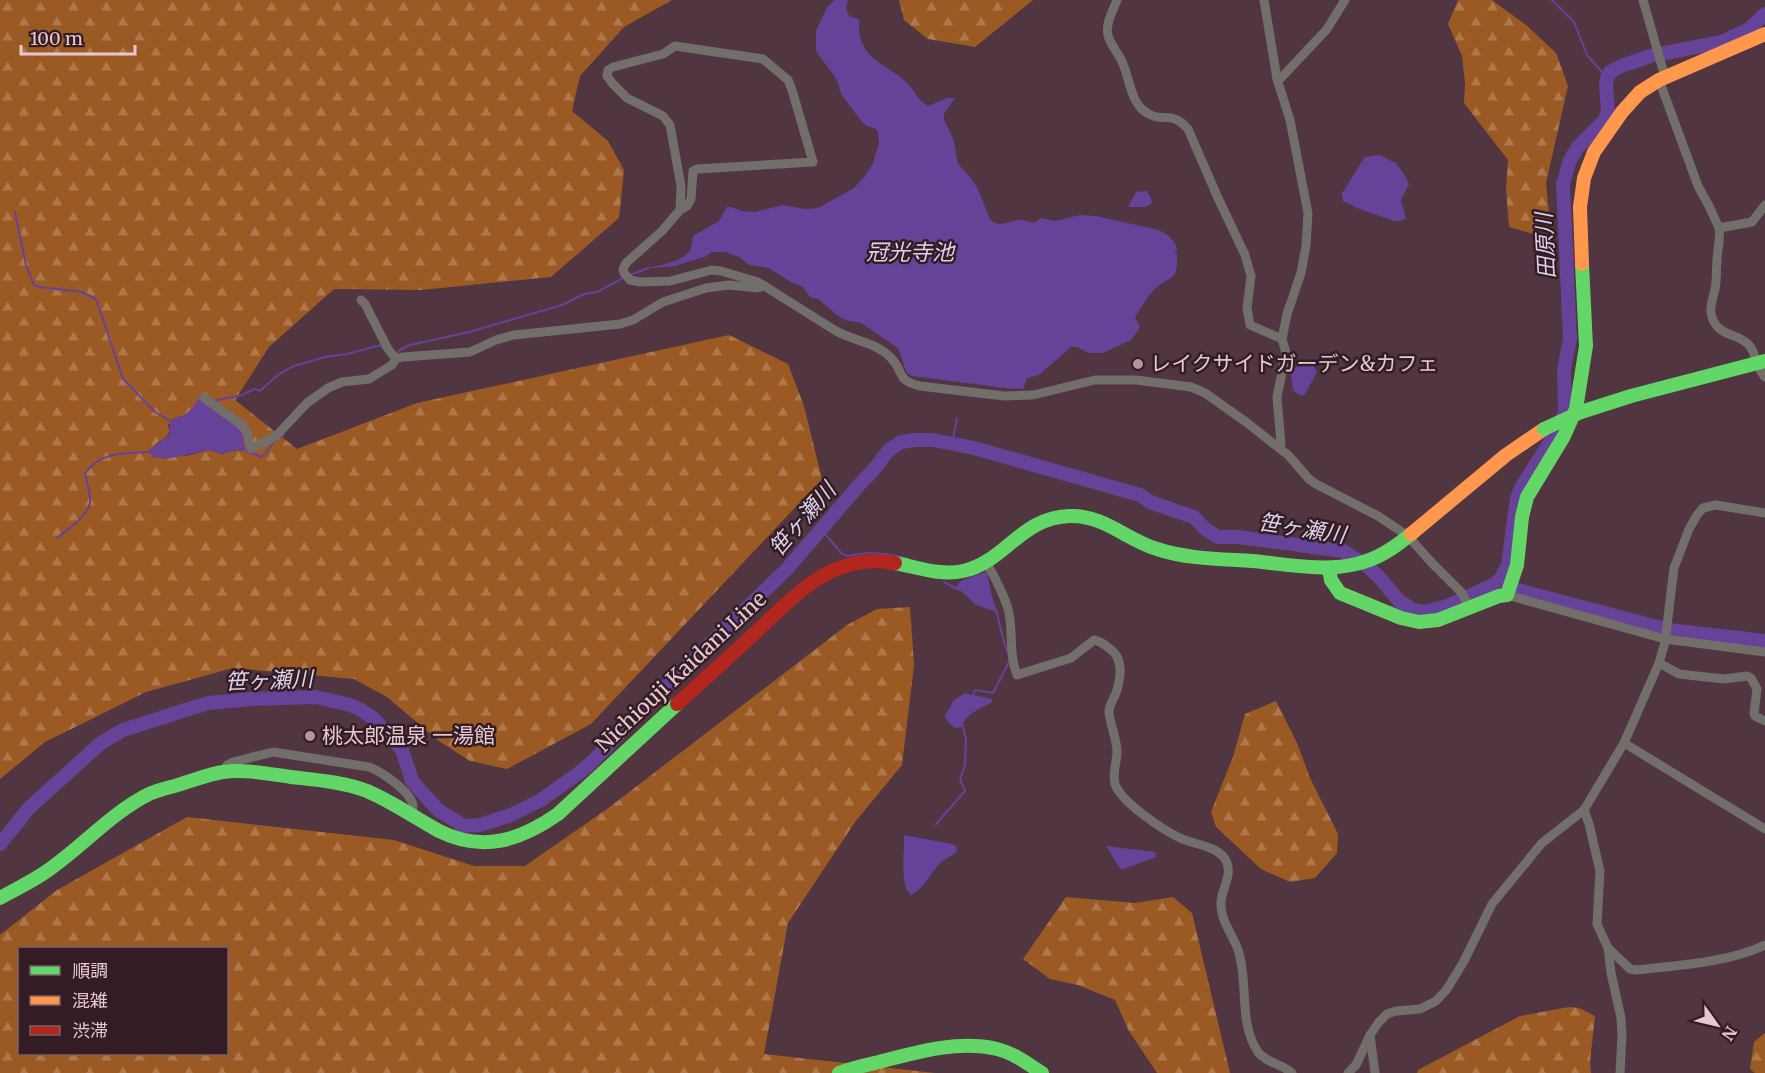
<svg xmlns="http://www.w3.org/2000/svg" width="1765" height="1073" font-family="Merriweather,'Noto Sans JP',serif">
<defs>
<pattern id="forest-firs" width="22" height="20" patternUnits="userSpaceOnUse" patternTransform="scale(1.5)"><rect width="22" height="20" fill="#9b5a23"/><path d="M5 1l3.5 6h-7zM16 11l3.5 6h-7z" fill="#ae784c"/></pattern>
</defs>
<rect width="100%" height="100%" fill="#513540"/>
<g fill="url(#forest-firs)" fill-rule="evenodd">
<path d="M0,0H672L624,27L580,76L572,111L608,141L624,170L619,218L551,277L421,290L334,289L269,347L235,400L297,449L417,403L729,335L788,364L804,406L822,479L591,724L507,769L470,761L439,741L387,697L354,679L233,668L146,692L45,742L0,779ZM195,406L241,451L237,450L222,454L209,450L186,456L154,446C162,437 172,439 168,425L173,419L185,415Z"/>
<polygon points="899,0 1033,0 975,47 928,39 904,20"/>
<polygon points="1458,0 1492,0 1526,25 1556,53 1568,86 1546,183 1550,224 1534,234 1509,227 1506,188 1508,160 1464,103 1465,83 1462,56 1448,24"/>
<path d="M910,607L914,665L902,765L855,822L788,923L764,1054L935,1073H0V935L57,890L187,817L394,840L474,866H525L607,809L847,625L877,609ZM20,948H226V1054H20Z"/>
<polygon points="1276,701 1297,743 1310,778 1338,834 1337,853 1315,878 1290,882 1261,869 1216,827 1211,812 1233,757 1245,714"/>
<polygon points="1066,897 1135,903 1173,897 1192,913 1230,1073 1157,1073 1129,1031 1115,1000 1078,985 1050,979 1023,959"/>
<polygon points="1569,1007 1579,1008 1595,1016 1590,1062 1591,1073 1417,1073 1418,1070 1520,1016"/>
<polygon points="1765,1033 1765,1073 1755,1073 1750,1069 1754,1042"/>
</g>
<g fill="#664298">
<path d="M835,0H848C846,6 846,10 849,16L859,19C860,25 858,31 860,37C866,62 894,68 909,85C916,93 919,101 928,106L947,98H955L944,114V119L954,141L958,164L971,178L977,187L990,219C999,229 1009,221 1019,220C1024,220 1030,222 1034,223L1041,218L1055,221L1080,215L1096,216L1159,230L1169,236L1175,243L1177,250L1174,253H1177C1179,285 1168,274 1151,293C1145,300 1140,310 1135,317L1140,327L1131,340L1103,353H1089L1077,347H1071L1039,375L1027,378L1023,389L1005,388L912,376L908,374L906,371L898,348L861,323L845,320L838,316L818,299L810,297L803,287L791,282L769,268L749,265L739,257L725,252H712L704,257L675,266L641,269C654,266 683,263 690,250C692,246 692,240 693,236L719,221L727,207H731L742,211L755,212L783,205L805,209L818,208L854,188L865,176L873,163L879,143L878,132L876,129L867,126L862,122L841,94L837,80L816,51V31L827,7Z"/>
<path d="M1377,155C1384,155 1388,161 1395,162L1406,177L1409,184L1401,200L1406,218L1400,221H1394L1357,208L1343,201L1342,193C1351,181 1357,168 1365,157Z"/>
<polygon points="1147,191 1152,201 1151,204 1145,207 1128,207 1136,192"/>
<polygon points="1302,363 1314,366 1317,372 1304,396 1298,394 1293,390 1291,375 1297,365"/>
<path d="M200,398L239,429L243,435L245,449L244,451L237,450L221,454L209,450L166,459L153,457L148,451L169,435L170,421C184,414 190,415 198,399Z"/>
<polygon points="987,571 991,593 997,612 976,605 961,591 954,589 961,581"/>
<path d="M965,693L992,699V702C981,709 965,713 962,727L955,728L948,722L945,716L954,700Z"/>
<path d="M904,835L952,844L956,846L957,850C953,857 947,857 941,862C930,873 926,887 911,895C899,885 905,851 904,835Z"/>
<polygon points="1106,846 1155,852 1156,857 1121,870"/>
</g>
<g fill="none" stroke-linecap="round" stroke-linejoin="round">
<g stroke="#664298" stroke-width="2">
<polyline points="1552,0 1574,22 1587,55 1607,78"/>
<polyline points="15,212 26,265 34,285 39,287 82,292 96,299 123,379 155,412 172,422"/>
<polyline points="630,275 649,268"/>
<polyline points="395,355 401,349 410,345 469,332 562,305 584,294 597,292 623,278"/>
<polyline points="213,401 242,395 255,389 260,391 279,374 294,366 325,357 347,354 381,345 382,347"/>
<polyline points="952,444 957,418"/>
<path d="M242,449L261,457C267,454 269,448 273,443C277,439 281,438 284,434"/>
<polyline points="821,529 842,554 848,556 867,553 886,554 907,558"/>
<path d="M57,538C68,529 87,517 90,503C91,494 87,483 85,474C99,451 126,453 150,452"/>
<polyline points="944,582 955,588"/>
<path d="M996,610C1000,624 1002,639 1008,653"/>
<polyline points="973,696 975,690 993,693 1009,662"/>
<polyline points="936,824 965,791 960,779 965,765 966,739 962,723"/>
</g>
<g stroke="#664298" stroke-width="14">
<polyline points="1495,584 1501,578 1508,565 1517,498 1522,486 1552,439 1565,413 1564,369 1570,339 1563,184 1570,160 1578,147 1605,120 1608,112 1606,85 1607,78 1610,72 1624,65 1654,55 1722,42 1749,29 1765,14"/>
<polyline points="0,844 29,808 101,743 123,730 208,703 253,699 316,697 350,705 361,710 373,718 395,742 402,750 412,781 438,810 464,826 480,825 511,815 541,800 579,773 593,761 650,702 787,569 860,484 876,467 889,450 901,442 915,440 933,440 974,448 1140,495 1150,502 1194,517 1204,528 1218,537 1238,537 1343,551 1367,566 1379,577 1399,601 1413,610 1424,612 1447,606 1495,584 1669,630 1765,641"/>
</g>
<g stroke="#726e69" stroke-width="9">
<path d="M1117,0C1113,11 1105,24 1108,35C1110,45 1120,55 1123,64C1130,80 1131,104 1147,113C1164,124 1170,109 1188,129L1218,198L1245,255L1251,276L1247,308L1250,325L1282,339"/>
<polyline points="1264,0 1277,79 1290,120 1308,213 1306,246 1301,273 1287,314 1282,339 1286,353 1277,397 1281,444 1279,448"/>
<polyline points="1643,0 1665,77"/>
<polyline points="1277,79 1282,77 1327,29 1345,0"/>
<polyline points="1658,80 1662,88 1698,186 1710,208 1719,228 1752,222 1765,205"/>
<path d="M680,210L681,186L670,125L663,116L627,98L612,83L607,76L608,70L613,67L663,54L675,46L763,59L788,80L792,90L813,162L697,169L693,171L691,199L687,206L680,210L662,231L626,263L623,269L624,273L630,280L641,282L670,281L712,270L721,271L758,282L836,331C854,341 876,342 891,358C905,372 895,380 920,386L1004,396L1033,395L1095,380H1136L1191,387L1205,393L1246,422L1288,455L1309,479L1316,484L1378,516L1408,536L1431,562L1461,592L1470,608"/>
<path d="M1719,228C1721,239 1717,250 1717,261C1716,270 1717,280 1715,289C1712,302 1707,313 1716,325C1723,335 1739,335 1748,344C1757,353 1755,366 1765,377"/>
<polyline points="361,300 365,304 388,349 396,359"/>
<polyline points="203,397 243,426 247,432 251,449 276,436 307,403 328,388 342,382 369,379 392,365 396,359 403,357 470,352 496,340 514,335 620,324 633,320 663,302 706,288 729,285 758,288 765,286"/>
<path d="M985,561C992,571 1007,601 1009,613C1013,634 1009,656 1017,675L1071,658L1094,640C1101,641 1105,645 1110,649C1123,658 1121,676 1117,690C1115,698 1109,703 1109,712C1110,725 1117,738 1117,752C1117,762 1112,773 1115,784C1121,802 1163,830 1180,838C1195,845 1221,846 1227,863C1232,877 1221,890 1221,903C1220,920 1233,935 1238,950C1249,982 1238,1023 1258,1052C1266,1063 1282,1064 1292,1073"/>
<polyline points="1507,595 1665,639 1765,652"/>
<polyline points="1659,663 1679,674 1724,679 1747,676 1751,678 1757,689 1754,713 1755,716 1765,721"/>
<polyline points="1624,743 1765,829"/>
<path d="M223,772L227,765L233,762L273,752L369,767C382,772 410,791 413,805C413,807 412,813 412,815"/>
<path d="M1608,948L1630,969L1637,970C1679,965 1726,963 1765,945"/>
<polyline points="1370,1035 1375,1073"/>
<polyline points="1348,1073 1356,1065 1370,1035 1379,1022 1387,1014 1396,1011 1420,1009 1436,1001 1447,989 1464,961 1492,904 1542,843 1584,810"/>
<polyline points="1620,1073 1622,1035 1621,1018 1611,973 1608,948 1597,924 1600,871 1589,824 1584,810 1624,743 1659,663 1665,642 1674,568 1689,529 1697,515 1703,508 1716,505 1765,513"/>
</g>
<g stroke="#63d668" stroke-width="14">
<polyline points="1581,412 1631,396 1765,361"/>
<path d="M895,563C917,567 940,576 963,571C1005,562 1021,517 1070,516C1104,515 1127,540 1157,549C1187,559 1221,559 1252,561C1286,564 1323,572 1356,564C1378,559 1394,548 1411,534"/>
<polyline points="1329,568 1331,580 1340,593 1401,618 1419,622 1438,620 1499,596 1507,595 1517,565 1522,517 1527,497 1564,436 1576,409 1586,346 1582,264"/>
<path d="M0,898C16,889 33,881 47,871C82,847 111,813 149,794C160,789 173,787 184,783C197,779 210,774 223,772C246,769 269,774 291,777C317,780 344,782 367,791C393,802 415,818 439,831C483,853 521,840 558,814L677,704"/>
<path d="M839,1073C852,1068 866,1065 879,1062C917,1052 958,1040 997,1049C1014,1053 1028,1064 1042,1073"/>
</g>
<g stroke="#ff974d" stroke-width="14">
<polyline points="1582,264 1580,207 1584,178 1594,152 1622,112 1640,92 1659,80 1765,34"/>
<polyline points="1411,534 1506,455 1544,429"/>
</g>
<path stroke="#b3261e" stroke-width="14" d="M677,704C703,681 729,657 755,633C797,594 832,552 895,563"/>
<polyline stroke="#63d668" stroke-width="14" points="1544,429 1581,412"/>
</g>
<g fill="#b2949e" stroke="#331c23" stroke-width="2">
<circle cx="1138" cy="364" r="6"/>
<circle cx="310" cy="736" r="6"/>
</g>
<g text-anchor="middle" stroke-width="5" stroke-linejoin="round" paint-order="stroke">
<g font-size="21" fill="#e7c7d0" stroke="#331c23" text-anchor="start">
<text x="1150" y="371">レイクサイドガーデン&amp;カフェ</text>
<text x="322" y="743">桃太郎温泉 一湯館</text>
</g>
<g font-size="21" fill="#e7c7d0" stroke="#331c23">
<text transform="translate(681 672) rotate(-43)" y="7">Nichiouji Kaidani Line</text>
</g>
<g font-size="22" font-style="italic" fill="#dbd3ed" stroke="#331c23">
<text transform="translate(1545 246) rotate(-93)" y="8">田原川</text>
<text x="910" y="260">冠光寺池</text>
<text transform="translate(802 519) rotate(-49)" y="8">笹ヶ瀬川</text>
<text transform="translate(1302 528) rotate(9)" y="8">笹ヶ瀬川</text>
<text transform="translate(269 680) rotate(-2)" y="8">笹ヶ瀬川</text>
</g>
</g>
<rect x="18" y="947" width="210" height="108" fill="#331c23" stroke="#7b6068" stroke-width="1.5"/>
<rect x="30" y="966" width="30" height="9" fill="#63d668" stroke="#7b6068" stroke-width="1.5"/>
<text x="72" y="977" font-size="18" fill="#e7c7d0">順調</text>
<rect x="30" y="996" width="30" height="9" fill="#ff974d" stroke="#7b6068" stroke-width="1.5"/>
<text x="72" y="1007" font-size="18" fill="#e7c7d0">混雑</text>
<rect x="30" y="1026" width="30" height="9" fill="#b3261e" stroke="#7b6068" stroke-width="1.5"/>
<text x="72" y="1037" font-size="18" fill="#e7c7d0">渋滞</text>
<g transform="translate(1717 1025) rotate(124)" stroke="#331c23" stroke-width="4.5" paint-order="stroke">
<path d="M0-4.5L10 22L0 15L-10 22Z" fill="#e7c7d0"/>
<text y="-9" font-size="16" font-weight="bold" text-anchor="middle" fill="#e7c7d0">N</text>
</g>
<path d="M21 45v9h114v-9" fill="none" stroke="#e7c7d0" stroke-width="3"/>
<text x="30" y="45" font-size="18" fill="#e7c7d0" stroke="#331c23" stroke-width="4.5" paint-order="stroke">100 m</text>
</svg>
